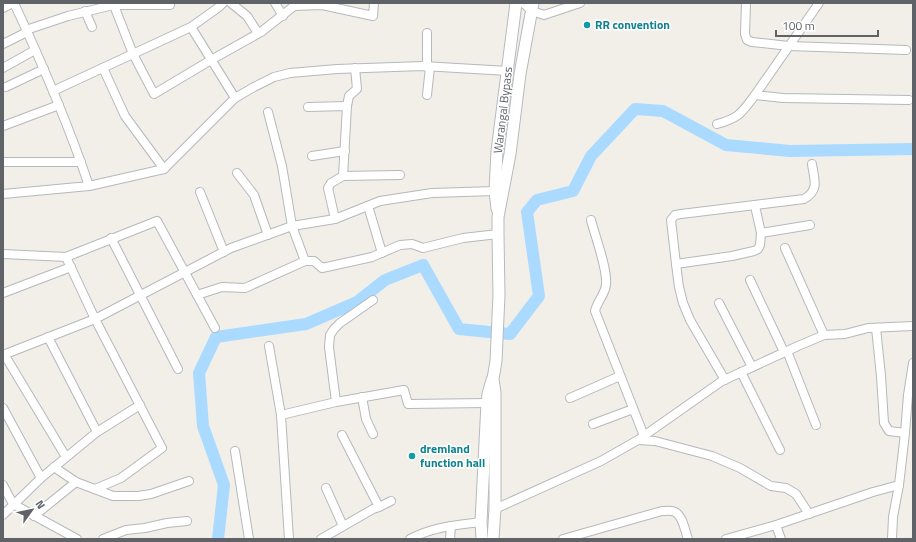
<svg xmlns="http://www.w3.org/2000/svg" width="916" height="542" font-family="'Titillium Web',sans-serif">
<rect width="100%" height="100%" fill="#f1efe8"/>
<g fill="none" stroke-linecap="round" stroke-linejoin="round">
<polyline stroke="#aadaff" stroke-width="12" points="218,539 224,485 203,426 199,373 216,337 306,324 357,302 385,280 423,265 459,329 510,334 539,296 527,212 537,200 573,191 591,156 635,109 663,111 726,145 790,151 913,149"/>
<defs>
<g id="minor">
<path d="M14,3C42,63 68,123 89,186"/>
<polyline points="113,3 133,54 154,94 211,60 261,32 294,6 322,5 373,16 374,3"/>
<polyline points="231,3 247,16 258,33"/>
<polyline points="275,3 283,16"/>
<polyline points="523,3 532,11 544,15 580,3"/>
<polyline points="746,3 745,34 747,40 752,42 789,46 906,50"/>
<polyline points="819,3 755,95 783,98 909,100"/>
<polyline points="3,8 13,3"/>
<polyline points="85,11 92,27"/>
<polyline points="191,27 235,98"/>
<polyline points="26,30 68,16 113,5 170,5"/>
<polyline points="3,44 27,32"/>
<polyline points="427,67 427,33"/>
<polyline points="3,68 35,50"/>
<polyline points="103,68 125,116 164,169"/>
<polyline points="6,87 44,69"/>
<polyline points="53,91 191,27 219,7 223,3"/>
<polyline points="427,95 430,67"/>
<polyline points="347,106 349,96 357,89 355,68"/>
<polyline points="308,107 347,106 343,176 331,183 328,188 335,219"/>
<path d="M717,124C740,118 742,112 755,95"/>
<polyline points="3,126 59,105"/>
<polyline points="312,156 345,151"/>
<polyline points="3,162 81,162"/>
<polyline points="237,173 254,195 268,235"/>
<polyline points="343,176 400,175"/>
<polyline points="200,192 224,252"/>
<polyline points="3,194 89,186 164,169 235,98 254,87 274,77 290,73 337,69 423,66 508,71"/>
<polyline points="368,206 382,253"/>
<path d="M591,220C595,236 608,270 606,285C605,294 597,302 595,311L644,436"/>
<polyline points="761,233 810,225"/>
<polyline points="111,238 178,369"/>
<polyline points="785,248 824,335"/>
<polyline points="3,254 66,257 157,221 215,328"/>
<polyline points="66,257 95,319 162,448 121,478 95,489"/>
<polyline points="305,261 314,261 322,268 372,257 400,245 412,244 423,248 463,238 498,234"/>
<path d="M676,264L671,220L675,215L681,214L804,199C820,190 814,179 812,164"/>
<polyline points="750,280 784,352"/>
<polyline points="3,293 71,267"/>
<polyline points="197,295 222,287 245,288 305,261 292,226 282,166 268,112"/>
<polyline points="719,303 752,367"/>
<polyline points="876,328 881,376 884,423 889,431 905,433"/>
<polyline points="48,337 97,432"/>
<polyline points="269,346 281,415"/>
<polyline points="787,351 816,425"/>
<polyline points="4,354 66,457"/>
<polyline points="3,355 95,319 231,248 292,226 335,219 380,201 432,193 495,191"/>
<polyline points="741,372 780,450"/>
<polyline points="725,380 690,320 683,303 679,287 676,264 732,256 754,251 758,249 760,245 761,233 755,206"/>
<polyline points="362,397 366,419 373,434"/>
<polyline points="570,398 620,376"/>
<polyline points="336,402 329,347 330,335 334,329 340,323 373,300"/>
<polyline points="3,408 41,478"/>
<polyline points="593,424 633,409"/>
<polyline points="638,440 655,441 712,456 740,468 771,486 786,488 796,494 809,514"/>
<polyline points="235,451 249,539"/>
<polyline points="54,467 76,482 113,496 138,496 151,494 189,481"/>
<polyline points="3,485 13,504 77,539"/>
<polyline points="326,488 343,526"/>
<polyline points="379,507 391,501"/>
<polyline points="495,509 601,461 638,440 722,381 798,346 824,335 845,334 868,328 913,326"/>
<polyline points="3,515 41,478 97,432 140,405"/>
<polyline points="34,516 76,482"/>
<polyline points="776,525 873,492 899,485"/>
<polyline points="103,539 126,530 145,528 167,523 187,521"/>
<polyline points="289,539 281,415 336,402 404,390 408,404 487,403"/>
<polyline points="321,539 373,509 379,507 342,435"/>
<path d="M410,539C432,527 457,525 481,522"/>
<polyline points="450,539 451,526"/>
<path d="M563,539L662,511C666,511 672,510 675,512C683,516 685,531 688,539"/>
<polyline points="726,539 776,525 781,539"/>
<polyline points="892,539 893,517 899,485 905,433 908,395 913,363"/>
</g>
<g id="secondary">
<polyline points="497,209 495,191 497,151 516,3"/>
<polyline points="482,539 481,522 487,403 488,394 492,380"/>
<polyline points="493,539 495,509 495,393 493,379 496,361 499,295 498,234 498,217 510,154 520,74 533,3"/>
</g>
</defs>
<use href="#minor" stroke="#b5b8bc" stroke-width="10"/>
<use href="#secondary" stroke="#b6babf" stroke-width="13"/>
<use href="#minor" stroke="#fff" stroke-width="8"/>
<use href="#secondary" stroke="#fff" stroke-width="11"/>
</g>
<g fill="#0f9aa8" stroke="#fff" stroke-width="1.5">
<circle cx="587" cy="25" r="4"/>
<circle cx="412" cy="456" r="4"/>
</g>
<g text-anchor="middle" stroke-width="3" stroke-linejoin="round" paint-order="stroke">
<g font-size="12" font-weight="bold" fill="#0d838f" stroke="#fff" text-anchor="start">
<text x="595" y="29">RR convention</text>
<text x="420" y="453">dremland<tspan x="420" dy="14">function hall</tspan></text>
</g>
<g font-size="12" fill="#5f6368" stroke="#fff">
<text transform="translate(503 110) rotate(-83)" y="4">Warangal Bypass</text>
</g>
</g>
<rect width="916" height="542" fill="none" stroke="#5f6368" stroke-width="8"/>
<g transform="translate(32 510) rotate(57)" stroke="#ffffff" stroke-width="3" paint-order="stroke">
<path d="M0-3L7 15L0 10L-7 15Z" fill="#5f6368"/>
<text y="-6" font-size="11" font-weight="bold" text-anchor="middle" fill="#5f6368">N</text>
</g>
<path d="M776 30v6h102v-6" fill="none" stroke="#5f6368" stroke-width="2"/>
<text x="782" y="30" font-size="12" fill="#5f6368" stroke="#ffffff" stroke-width="3" paint-order="stroke">100 m</text>
</svg>
